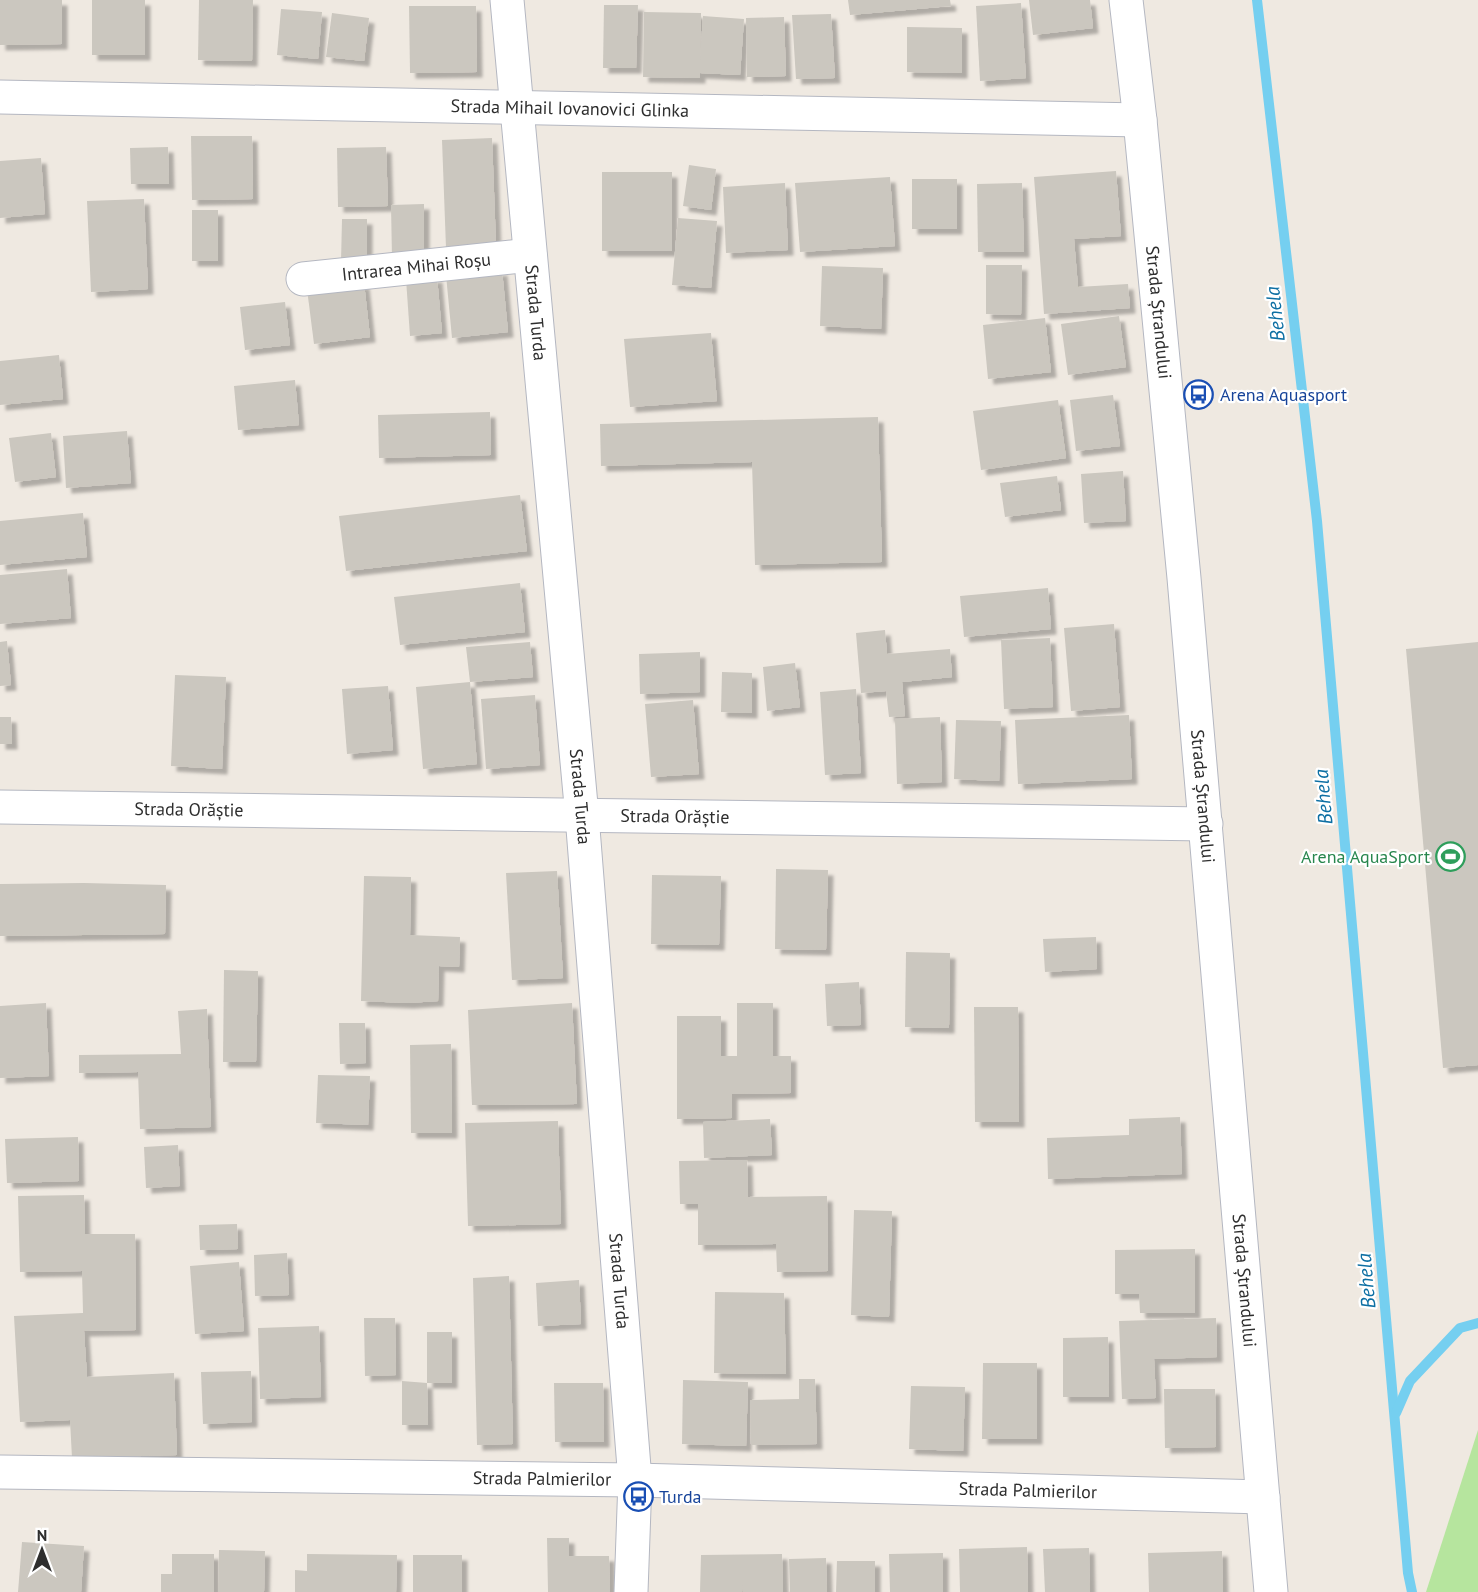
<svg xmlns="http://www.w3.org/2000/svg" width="1478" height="1592" font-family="'PT Sans',sans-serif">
<defs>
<filter id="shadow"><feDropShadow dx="5.5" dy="5.5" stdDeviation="1.5" flood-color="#0004"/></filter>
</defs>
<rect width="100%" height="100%" fill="#efe9e1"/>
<polygon fill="#b6e59e" points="1478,1430 1478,1592 1426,1592"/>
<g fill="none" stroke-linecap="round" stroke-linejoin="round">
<g stroke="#75cff0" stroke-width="10">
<polyline points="1257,0 1317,521 1408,1573 1412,1592"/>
<polyline points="1396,1413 1410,1381 1460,1328 1478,1323"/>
</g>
</g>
<g fill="#cbc7bf" filter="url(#shadow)">
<polygon points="0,0 62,0 62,44 0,45"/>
<rect x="92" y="0" width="53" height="55"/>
<polygon points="199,0 253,0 252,61 198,60"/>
<polygon points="848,0 950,0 951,6 850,15"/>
<polygon points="1029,0 1090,0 1093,28 1033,35"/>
<polygon points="1021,3 1026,78 980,81 976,6"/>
<polygon points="604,5 638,5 636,68 603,68"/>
<polygon points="409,6 476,6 477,72 410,73"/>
<polygon points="281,9 322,12 318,59 277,55"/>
<polygon points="644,12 701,13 700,60 703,16 744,19 740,75 700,73 700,78 643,77"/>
<polygon points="332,13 369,18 364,61 326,57"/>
<polygon points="831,14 835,78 796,79 792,15"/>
<polygon points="784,17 786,76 747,77 746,18"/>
<polygon points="907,27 962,28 962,73 907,72"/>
<polygon points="191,136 252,136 253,199 192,200"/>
<polygon points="492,138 496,246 446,248 442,140"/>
<polygon points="168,147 169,184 131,184 130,148"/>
<polygon points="386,147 388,206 338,207 337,148"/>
<polygon points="41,158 45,214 0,218 0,161"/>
<polygon points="689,165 716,169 711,210 683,206"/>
<polygon points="1116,171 1121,236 1074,239 1078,287 1128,284 1130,308 1044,314 1034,177"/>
<rect x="602" y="172" width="70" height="79"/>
<polygon points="890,177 895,246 800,252 795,183"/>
<rect x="912" y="179" width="45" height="50"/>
<polygon points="785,183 788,250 726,253 723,187"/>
<polygon points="1022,183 1024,252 978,252 977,184"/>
<polygon points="144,199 148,289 91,292 87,201"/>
<polygon points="424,204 424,258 392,258 391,205"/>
<rect x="192" y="210" width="26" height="51"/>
<polygon points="678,218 717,221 711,288 672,285"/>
<polygon points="342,219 367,219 367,264 341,263"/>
<polygon points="986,265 1022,265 1021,315 986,314"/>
<polygon points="822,266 883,268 881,329 820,326"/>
<polygon points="502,270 508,332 452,338 446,275"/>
<polygon points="437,277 442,333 410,336 406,279"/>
<polygon points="364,283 370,337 314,344 307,289"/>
<polygon points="285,302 290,345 245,350 240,307"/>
<polygon points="1119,316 1126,367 1068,375 1061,324"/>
<polygon points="1045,318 1051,372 988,379 983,325"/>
<polygon points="711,333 717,401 630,407 624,339"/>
<polygon points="59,355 63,399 0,405 0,361"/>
<polygon points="295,380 299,425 238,430 234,386"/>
<polygon points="1113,395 1120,446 1076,451 1070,400"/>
<polygon points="1058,400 1066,458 981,470 973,411"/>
<polygon points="490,412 491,455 379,458 378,415"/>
<polygon points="878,417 882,562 755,565 752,462 601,466 600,424"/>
<polygon points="127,431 131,483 66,488 63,436"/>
<polygon points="51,433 56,477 15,482 9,438"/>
<polygon points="1123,471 1126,521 1084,523 1081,474"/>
<polygon points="1057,476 1061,510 1005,517 1000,483"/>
<polygon points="520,495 527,551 346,571 339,516"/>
<polygon points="83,513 87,557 0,565 0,521"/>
<polygon points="67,569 71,618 0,624 0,575"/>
<polygon points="520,583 525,632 400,645 394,597"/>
<polygon points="1048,588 1051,629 964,637 960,596"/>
<polygon points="1114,624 1120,707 1071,711 1064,628"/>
<polygon points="885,630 887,654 950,649 952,677 902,682 905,716 889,717 886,691 861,693 856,633"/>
<polygon points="1050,638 1053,707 1004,709 1001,640"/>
<polygon points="7,641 11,685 0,686 0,642"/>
<polygon points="530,642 533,677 470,682 466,647"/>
<polygon points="1478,642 1478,1065 1443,1068 1406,649"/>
<polygon points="700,652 700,692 640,694 639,654"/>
<polygon points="795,663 800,707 767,711 763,667"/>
<polygon points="722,672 752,673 752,713 721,712"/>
<polygon points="175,675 226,677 222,769 171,766"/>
<polygon points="470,682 477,764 423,769 416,687"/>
<polygon points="388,686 393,750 347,754 342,689"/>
<polygon points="856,689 861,773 825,775 820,692"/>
<polygon points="535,695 540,765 486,769 481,699"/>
<polygon points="693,700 699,774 651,777 645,704"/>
<polygon points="1129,715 1132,779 1018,784 1015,720"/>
<polygon points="0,717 11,717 12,744 0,744"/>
<polygon points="940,717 942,782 897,784 895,719"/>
<polygon points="956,720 1001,721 999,781 954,779"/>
<polygon points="776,869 828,870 826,950 775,949"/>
<polygon points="557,871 563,978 512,980 506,873"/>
<polygon points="652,875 721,876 719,945 651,944"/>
<polygon points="364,876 411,877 410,935 460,937 459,967 439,966 438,1001 408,1003 361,1001"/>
<polygon points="84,883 166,885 165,934 0,936 0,884"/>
<polygon points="1096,937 1097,969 1045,972 1043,939"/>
<polygon points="906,952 950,953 949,1028 905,1027"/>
<polygon points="224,970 258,971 256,1062 223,1062"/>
<polygon points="859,982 861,1025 827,1026 825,984"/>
<polygon points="46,1003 49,1076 0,1078 0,1006"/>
<polygon points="572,1003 577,1104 472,1105 468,1010"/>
<polygon points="737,1003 773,1003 773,1056 791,1056 791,1093 732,1094 732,1118 677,1119 677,1016 721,1016 721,1056 737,1056"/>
<polygon points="974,1007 1018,1007 1019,1122 975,1122"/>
<polygon points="207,1009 211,1127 140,1129 138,1072 79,1073 79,1055 181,1054 178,1011"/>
<polygon points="339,1023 365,1023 366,1063 340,1064"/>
<polygon points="451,1044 452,1133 411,1133 410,1045"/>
<polygon points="318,1075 370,1076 368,1125 316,1123"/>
<polygon points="1180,1117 1182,1174 1048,1179 1047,1138 1129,1135 1129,1119"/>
<polygon points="770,1119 772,1155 704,1158 703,1122"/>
<polygon points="558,1121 561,1224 468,1226 465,1123"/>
<polygon points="78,1137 79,1181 7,1183 5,1139"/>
<polygon points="178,1145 180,1186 146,1188 144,1147"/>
<polygon points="747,1160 748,1197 827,1196 828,1271 777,1272 776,1244 698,1245 698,1204 680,1204 679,1161"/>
<polygon points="84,1195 85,1234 135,1234 136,1330 84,1331 87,1377 174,1373 177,1455 72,1458 70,1420 20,1422 14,1316 83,1313 82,1271 20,1272 18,1196"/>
<polygon points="854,1210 892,1211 889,1317 851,1315"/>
<polygon points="237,1224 238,1249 200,1250 199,1225"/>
<polygon points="1195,1249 1195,1313 1140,1313 1139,1294 1115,1294 1115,1250"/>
<polygon points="287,1253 289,1295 255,1296 254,1255"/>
<polygon points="239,1262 244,1331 195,1334 190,1266"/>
<polygon points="509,1276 513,1444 477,1445 473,1278"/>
<polygon points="579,1280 581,1324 538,1326 536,1283"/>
<polygon points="715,1292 784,1293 786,1374 714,1373"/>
<polygon points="364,1318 395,1318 396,1375 365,1376"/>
<polygon points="1216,1318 1217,1357 1154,1359 1156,1398 1122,1399 1119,1321"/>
<polygon points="319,1326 321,1397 260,1399 258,1328"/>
<rect x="427" y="1332" width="25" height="51"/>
<polygon points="1108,1337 1109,1397 1063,1397 1063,1338"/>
<polygon points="983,1363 1037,1363 1037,1439 982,1439"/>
<polygon points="251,1371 252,1422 203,1424 201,1372"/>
<polygon points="799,1379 815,1379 817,1444 751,1445 750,1400 799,1399"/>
<polygon points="683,1380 748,1382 746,1446 682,1444"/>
<polygon points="402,1381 427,1383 428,1425 402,1425"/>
<polygon points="554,1383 603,1383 604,1442 555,1442"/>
<polygon points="911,1386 965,1387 963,1451 909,1449"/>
<polygon points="1164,1389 1215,1389 1216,1447 1165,1448"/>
<polygon points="547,1538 569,1538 569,1556 609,1556 610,1592 548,1592"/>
<polygon points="22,1542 84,1546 81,1592 18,1592"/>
<polygon points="1027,1547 1028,1592 960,1592 959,1549"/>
<polygon points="1089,1548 1090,1592 1045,1592 1043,1549"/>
<polygon points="219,1550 265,1551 264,1592 218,1592"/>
<polygon points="1222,1551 1223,1592 1149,1592 1148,1553"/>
<polygon points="943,1553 943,1592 890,1592 889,1554"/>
<polygon points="172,1554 214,1554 214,1592 161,1592 161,1574 172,1574"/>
<polygon points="307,1554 397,1555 396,1592 295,1592 295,1570 307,1571"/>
<polygon points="782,1554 783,1592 743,1592 743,1584 742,1592 700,1592 701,1555"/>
<rect x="413" y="1555" width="49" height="37"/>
<polygon points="826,1558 827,1592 790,1592 789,1559"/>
<polygon points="837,1561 875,1561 875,1592 836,1592"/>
</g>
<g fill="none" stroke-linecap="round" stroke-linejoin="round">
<defs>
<g id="minor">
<path id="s1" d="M507,0L582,816L635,1480L631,1592"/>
<path id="s2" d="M1126,0L1140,120L1184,578L1271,1592"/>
<path id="s3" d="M0,97L1140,120"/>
<path id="s4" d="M303,279L530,255"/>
<path id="s5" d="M0,807L1206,824"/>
<path id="s6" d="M0,1472L635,1480L1263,1497"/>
</g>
</defs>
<use href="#minor" stroke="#b4b7c1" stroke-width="35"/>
<use href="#minor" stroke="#fff" stroke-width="33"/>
</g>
<defs>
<symbol id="bus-ring" viewBox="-11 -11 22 22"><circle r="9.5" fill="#fff" stroke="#1a4fb4" stroke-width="1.5"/><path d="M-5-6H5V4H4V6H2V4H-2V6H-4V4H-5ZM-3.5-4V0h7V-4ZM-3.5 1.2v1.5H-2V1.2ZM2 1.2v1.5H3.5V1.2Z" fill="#1a4fb4"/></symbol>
<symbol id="stadium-ring" viewBox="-11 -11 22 22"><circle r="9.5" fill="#fff" stroke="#2e9e5b" stroke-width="1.5"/><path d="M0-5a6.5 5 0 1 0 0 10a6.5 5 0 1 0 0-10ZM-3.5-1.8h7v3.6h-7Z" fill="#2e9e5b"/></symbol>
</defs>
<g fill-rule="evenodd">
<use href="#bus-ring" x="1182" y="378" width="33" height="33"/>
<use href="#stadium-ring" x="1434" y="840" width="33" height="33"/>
<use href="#bus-ring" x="622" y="1480" width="33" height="33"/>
</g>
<g text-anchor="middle" stroke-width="4.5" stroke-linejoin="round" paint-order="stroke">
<g font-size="18" fill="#2e2e2e" stroke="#fff">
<text dy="6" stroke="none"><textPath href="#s3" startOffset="570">Strada Mihail Iovanovici Glinka</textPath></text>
<text dy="6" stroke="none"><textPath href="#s4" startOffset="114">Intrarea Mihai Roșu</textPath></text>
<text dy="6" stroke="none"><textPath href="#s1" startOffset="314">Strada Turda</textPath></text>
<text dy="6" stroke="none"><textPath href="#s2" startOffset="314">Strada Ștrandului</textPath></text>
<text dy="6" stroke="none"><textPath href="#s1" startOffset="800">Strada Turda</textPath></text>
<text dy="6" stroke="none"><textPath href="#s2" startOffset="800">Strada Ștrandului</textPath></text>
<text dy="6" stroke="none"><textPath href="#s5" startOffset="189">Strada Orăștie</textPath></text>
<text dy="6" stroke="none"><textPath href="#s5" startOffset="675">Strada Orăștie</textPath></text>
<text dy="6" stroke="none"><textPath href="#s1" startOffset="1286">Strada Turda</textPath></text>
<text dy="6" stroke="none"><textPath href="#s2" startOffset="1286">Strada Ștrandului</textPath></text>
<text dy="6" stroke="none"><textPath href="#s6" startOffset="542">Strada Palmierilor</textPath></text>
<text dy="6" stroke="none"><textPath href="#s6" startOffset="1028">Strada Palmierilor</textPath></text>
</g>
<g font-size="18" fill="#164399" stroke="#fff" text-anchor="start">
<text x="1220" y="401">Arena Aquasport</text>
<text x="659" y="1503">Turda</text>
</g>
<g font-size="18" fill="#27864d" stroke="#fff" text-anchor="end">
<text x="1430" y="863">Arena AquaSport</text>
</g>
<g font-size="20" font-style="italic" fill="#0d6fa3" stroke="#fff">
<text transform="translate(1275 314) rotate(-96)" y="7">Behela</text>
<text transform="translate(1323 797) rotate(-95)" y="7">Behela</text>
<text transform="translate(1366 1281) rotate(-95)" y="7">Behela</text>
</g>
</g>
<g transform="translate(42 1550)" stroke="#ffffff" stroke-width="4.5" paint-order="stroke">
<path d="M0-4.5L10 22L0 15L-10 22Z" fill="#2e2e2e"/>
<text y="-9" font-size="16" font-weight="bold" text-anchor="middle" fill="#2e2e2e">N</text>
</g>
</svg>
